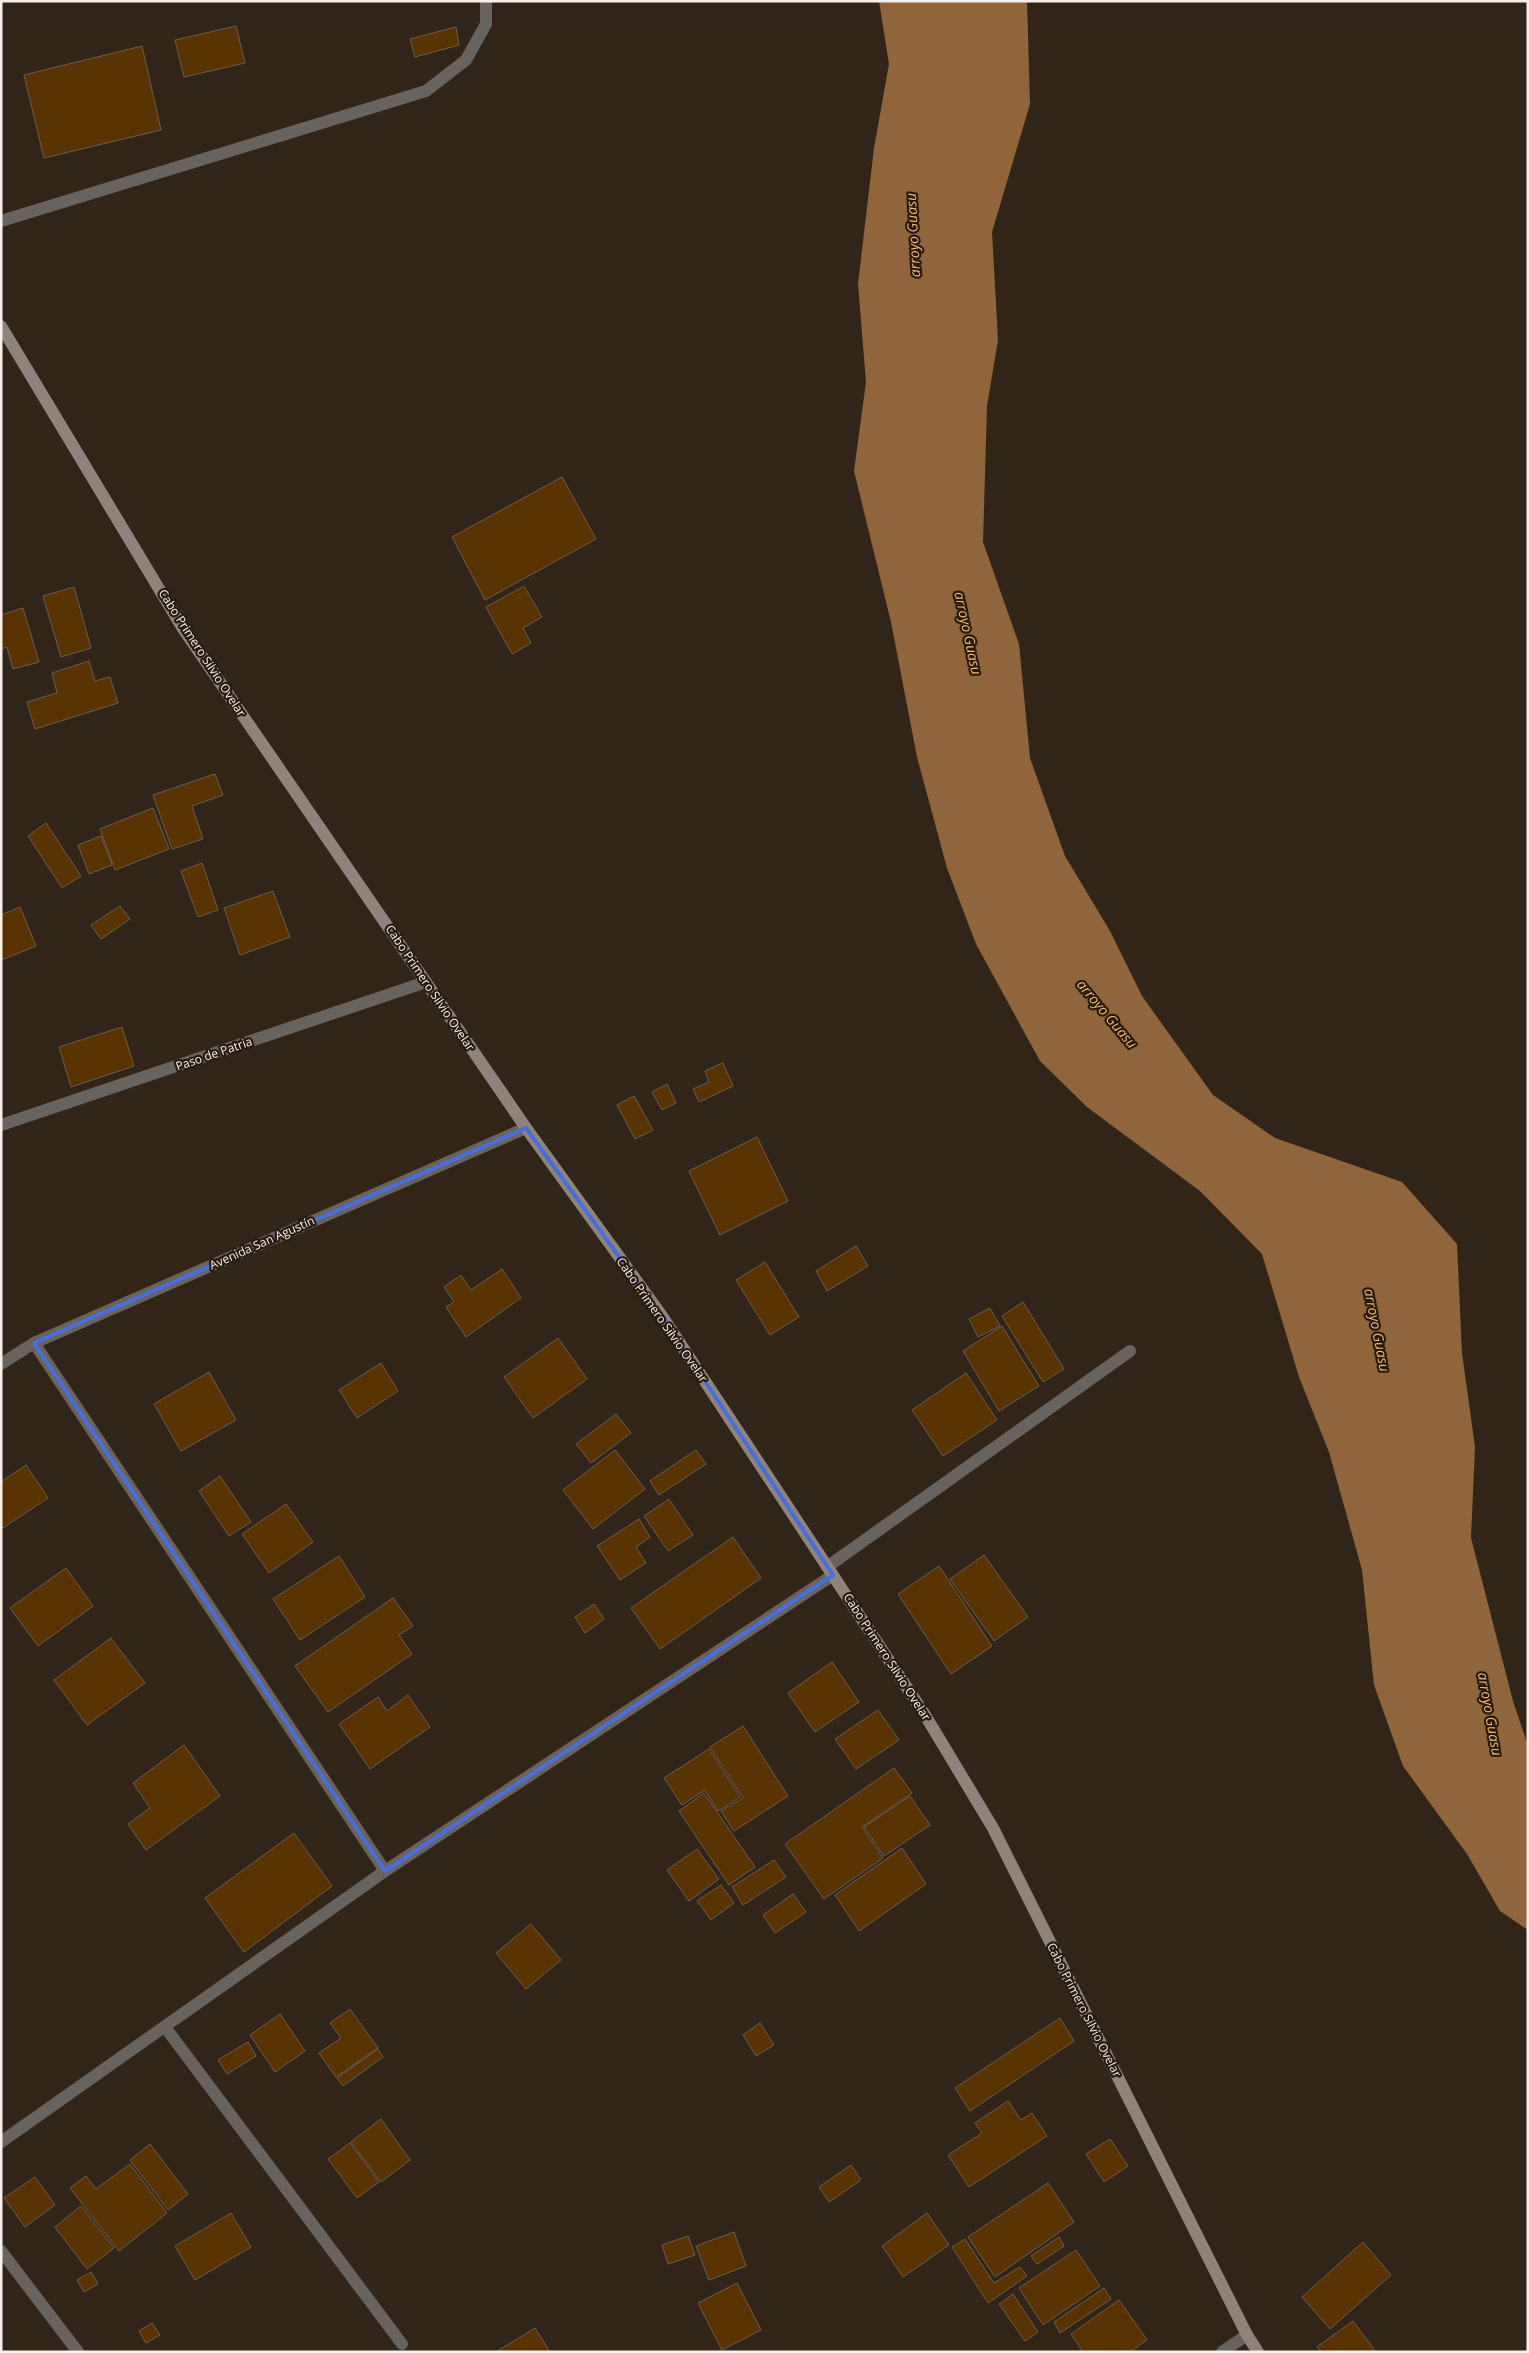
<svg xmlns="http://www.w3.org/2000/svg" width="1529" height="2353" font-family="'Open Sans',sans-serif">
<rect width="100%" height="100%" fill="#312519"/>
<polygon fill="#90653c" points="879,1 1027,1 1030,104 992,232 998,340 987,406 983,542 1019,644 1030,758 1065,856 1110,931 1142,996 1213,1095 1275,1138 1402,1182 1457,1244 1462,1353 1475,1447 1471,1538 1513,1701 1528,1746 1528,1930 1500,1911 1467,1854 1403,1766 1374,1685 1362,1570 1329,1452 1299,1377 1262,1254 1200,1191 1087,1107 1040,1061 976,944 947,868 917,757 891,622 854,471 866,382 858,284 874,148 889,64"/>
<g fill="#593202" stroke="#6c5d50">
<polygon points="236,26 245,63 184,77 175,40"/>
<polygon points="456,27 459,45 415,57 410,39"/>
<polygon points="142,46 161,130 44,158 24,75"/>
<polygon points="562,477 596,539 485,600 452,537"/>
<polygon points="524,586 542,617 523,628 531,643 512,654 486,607"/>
<polygon points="74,587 91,648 61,657 43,596"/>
<polygon points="23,608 39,662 13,669 7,647 1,649 1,615"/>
<polygon points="89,661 95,681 110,677 118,703 35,729 27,702 57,693 52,673"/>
<polygon points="215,774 223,795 192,806 203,839 172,849 153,795"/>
<polygon points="153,808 169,849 115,870 100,829"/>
<polygon points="46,823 81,876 62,888 28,836"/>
<polygon points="101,836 112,865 89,874 78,845"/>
<polygon points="202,863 218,910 198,917 181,871"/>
<polygon points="273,891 290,937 240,955 224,908"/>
<polygon points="120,906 130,919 101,939 91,925"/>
<polygon points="20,907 36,946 1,960 1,915"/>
<polygon points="122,1027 134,1066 71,1087 59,1047"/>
<polygon points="723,1063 733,1086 699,1102 693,1089 709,1082 705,1071"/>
<polygon points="667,1084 676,1103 662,1110 652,1092"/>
<polygon points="634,1096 653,1130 635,1139 617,1105"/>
<polygon points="757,1137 788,1201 720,1235 689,1171"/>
<polygon points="856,1246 868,1266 827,1291 816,1271"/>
<polygon points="765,1262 799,1317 770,1335 736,1280"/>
<polygon points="502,1269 521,1298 466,1337 446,1307 454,1302 444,1287 461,1275 471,1290"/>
<polygon points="1023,1302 1064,1369 1043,1382 1002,1316"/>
<polygon points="990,1308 1000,1326 978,1337 969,1319"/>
<polygon points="1002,1326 1039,1386 999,1411 963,1351"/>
<polygon points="558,1338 587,1379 533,1418 504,1377"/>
<polygon points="381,1363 398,1391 357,1418 339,1390"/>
<polygon points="209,1372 236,1420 181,1451 154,1404"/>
<polygon points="966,1373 997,1420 943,1456 912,1410"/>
<polygon points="616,1414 631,1433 591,1463 576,1444"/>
<polygon points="615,1450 645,1489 593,1529 563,1490"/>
<polygon points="696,1450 706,1464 659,1495 650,1481"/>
<polygon points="26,1465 48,1498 3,1528 1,1525 1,1482"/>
<polygon points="220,1476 251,1522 229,1536 199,1491"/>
<polygon points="669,1499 693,1535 668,1551 644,1516"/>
<polygon points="286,1504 313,1542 269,1573 242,1534"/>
<polygon points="639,1519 650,1537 636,1547 646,1563 620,1580 597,1546"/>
<polygon points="733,1537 761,1578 660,1649 631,1608"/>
<polygon points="984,1555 1028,1617 994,1641 950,1579"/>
<polygon points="339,1556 365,1597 300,1640 273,1599"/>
<polygon points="939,1566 992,1646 951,1674 898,1594"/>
<polygon points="66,1568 93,1606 38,1646 10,1608"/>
<polygon points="393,1598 413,1626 399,1635 412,1654 328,1712 295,1666"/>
<polygon points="594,1604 604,1619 585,1633 575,1617"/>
<polygon points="111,1638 145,1683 87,1725 54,1680"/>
<polygon points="832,1662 859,1702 815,1732 788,1693"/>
<polygon points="408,1695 430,1727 370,1769 339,1724 378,1697 387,1711"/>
<polygon points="878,1710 899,1740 856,1769 835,1739"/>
<polygon points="743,1726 788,1796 734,1831 721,1811 743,1798 710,1747"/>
<polygon points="184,1745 220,1796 146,1850 128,1824 150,1808 133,1783"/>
<polygon points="709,1749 740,1797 718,1811 705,1790 682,1805 664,1778"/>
<polygon points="894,1768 912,1793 862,1827 883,1858 824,1899 785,1844"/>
<polygon points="704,1793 755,1867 729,1885 679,1811"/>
<polygon points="910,1796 930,1825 884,1856 864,1827"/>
<polygon points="294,1833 332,1886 244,1952 205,1898"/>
<polygon points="902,1848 926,1884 859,1931 835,1895"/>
<polygon points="697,1849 719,1879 689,1901 667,1870"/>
<polygon points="774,1860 786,1877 743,1905 732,1887"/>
<polygon points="721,1885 734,1903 711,1920 697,1901"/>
<polygon points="793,1894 806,1912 775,1933 763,1915"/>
<polygon points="531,1924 561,1960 526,1989 496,1953"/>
<polygon points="350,2009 378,2048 336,2077 319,2053 341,2038 330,2023"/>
<polygon points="280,2014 305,2051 275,2072 250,2035"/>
<polygon points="1060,2018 1074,2041 970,2111 955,2088"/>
<polygon points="760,2023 774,2045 756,2056 743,2035"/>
<polygon points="248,2042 256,2056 227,2074 218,2060"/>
<polygon points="378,2049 383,2057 343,2086 337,2078"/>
<polygon points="1008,2101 1021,2120 1032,2113 1047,2136 969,2187 948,2155 982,2133 975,2123"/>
<polygon points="381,2119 410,2160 381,2182 351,2142"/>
<polygon points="1110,2139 1128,2166 1104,2182 1086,2154"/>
<polygon points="350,2143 379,2182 357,2198 328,2159"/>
<polygon points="150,2144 188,2194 168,2210 130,2160"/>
<polygon points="130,2164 167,2213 119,2251 70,2188 86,2176 96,2189"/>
<polygon points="851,2165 861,2180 829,2202 819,2187"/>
<polygon points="35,2177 55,2205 25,2227 4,2198"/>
<polygon points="1048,2183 1074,2222 995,2277 968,2237"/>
<polygon points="81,2206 114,2248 87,2269 55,2227"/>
<polygon points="231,2213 251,2247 195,2280 175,2246"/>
<polygon points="927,2213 949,2245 903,2277 882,2246"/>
<polygon points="734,2232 746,2266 709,2280 696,2246"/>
<polygon points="688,2236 695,2255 668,2264 662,2245"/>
<polygon points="1059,2237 1064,2246 1037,2264 1031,2256"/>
<polygon points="965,2239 994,2283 1020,2267 1027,2276 988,2303 952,2247"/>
<polygon points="1363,2242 1391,2275 1330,2329 1302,2297"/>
<polygon points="1076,2250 1100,2286 1043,2325 1019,2288"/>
<polygon points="91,2272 98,2284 84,2292 77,2280"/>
<polygon points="737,2283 761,2330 722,2350 698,2303"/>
<polygon points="1104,2288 1111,2299 1060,2333 1054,2322"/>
<polygon points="1013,2294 1038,2332 1025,2341 999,2304"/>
<polygon points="1119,2300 1147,2340 1130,2352 1083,2352 1071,2334"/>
<polygon points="1353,2321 1376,2352 1321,2352 1317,2347"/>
<polygon points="152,2323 160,2335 146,2343 139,2331"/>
<polygon points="535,2328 550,2352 496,2352"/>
</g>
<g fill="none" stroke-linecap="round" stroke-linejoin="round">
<g stroke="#69635d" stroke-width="12">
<polyline points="1,221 426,91 466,60 486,24 486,1"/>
<polyline points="827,1567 1130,1351"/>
</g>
<g stroke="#69635d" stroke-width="12">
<polyline points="1,1125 426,982"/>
<polyline points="34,1343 385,1871"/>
<polyline points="1,1364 34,1343 526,1128"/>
<polyline points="165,2027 402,2344"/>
<polyline points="1,2142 385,1871 833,1575"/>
<polyline points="1,2251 78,2352"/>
<polyline points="1222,2352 1247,2335"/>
</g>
<polyline stroke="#8f847b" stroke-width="12" points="1,326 182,627 526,1128 662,1316 925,1715 993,1828 1247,2335 1258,2352"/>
</g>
<path fill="none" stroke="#496edb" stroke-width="4" stroke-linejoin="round" d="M526,1128L662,1316L833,1575L385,1871L34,1343Z"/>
<g text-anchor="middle" stroke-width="4.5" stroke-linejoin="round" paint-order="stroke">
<g font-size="12" fill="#f9f0e9" stroke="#271b10">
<text transform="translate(202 653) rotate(57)" y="4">Cabo Primero Silvio Ovelar</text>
<text transform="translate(430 988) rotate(56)" y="4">Cabo Primero Silvio Ovelar</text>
<text transform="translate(214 1054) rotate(-19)" y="4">Paso de Patria</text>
<text transform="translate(262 1243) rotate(-24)" y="4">Avenida San Agustín</text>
<text transform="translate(662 1320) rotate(55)" y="4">Cabo Primero Silvio Ovelar</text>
<text transform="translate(887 1657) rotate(57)" y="4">Cabo Primero Silvio Ovelar</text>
<text transform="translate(1084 2010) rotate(63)" y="4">Cabo Primero Silvio Ovelar</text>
</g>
<g font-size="14" font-style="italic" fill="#f8b678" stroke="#271b10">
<text transform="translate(913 235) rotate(-93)" y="5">arroyo Guasu</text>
<text transform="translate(968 633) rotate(78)" y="5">arroyo Guasu</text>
<text transform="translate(1107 1014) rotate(50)" y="5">arroyo Guasu</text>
<text transform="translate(1377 1330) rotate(79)" y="5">arroyo Guasu</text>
<text transform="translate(1490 1714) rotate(80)" y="5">arroyo Guasu</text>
</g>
</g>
<rect width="1529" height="2353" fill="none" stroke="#f9f0e9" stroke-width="5"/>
</svg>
